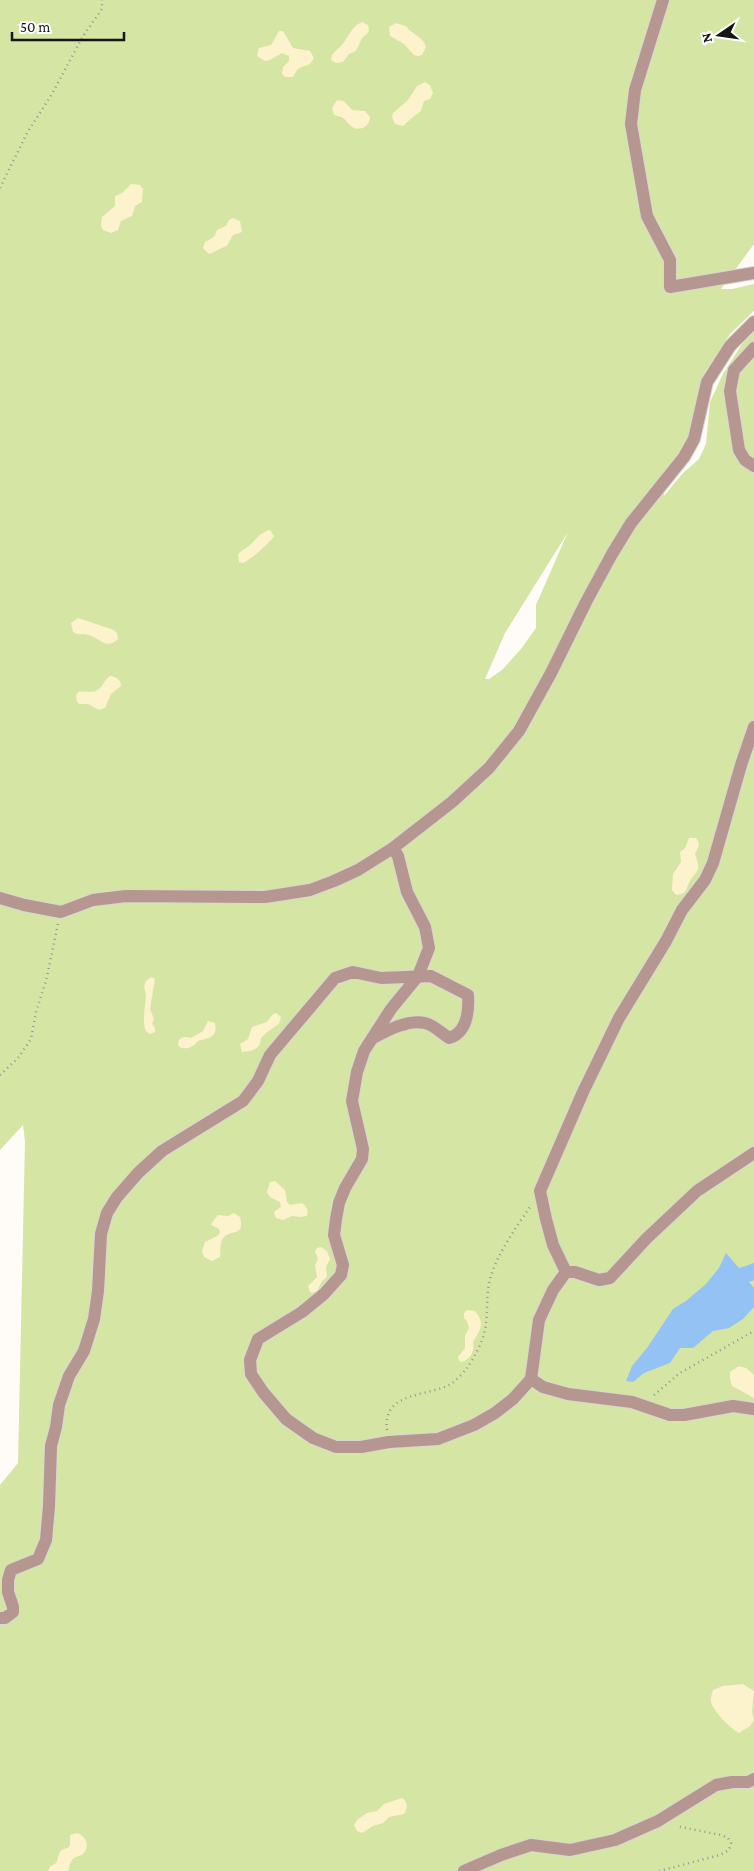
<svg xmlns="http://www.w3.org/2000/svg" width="754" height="1871" font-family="'Crimson Pro',serif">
<rect width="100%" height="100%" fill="#fffbf7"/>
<path fill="#d5e5a4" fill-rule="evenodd" d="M0,0H754V244L721,289H732L754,284V311L730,334L703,375L692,430L681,449L664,473V496L682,474L699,459L706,444L710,402L723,374L744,341L754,332V1871H0V1485L18,1463L25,1141L23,1125L0,1150ZM568,532L536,605V628L521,649L502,670L489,679H485L505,633Z"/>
<g fill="#fcf2cc">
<path d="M362,22L368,25L369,30L368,33L362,38L356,51L349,54L343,62L336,63L331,60L332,55C335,51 338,49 341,46C348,39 351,26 362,22Z"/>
<path d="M396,23L406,26C412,35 423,36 426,47L422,55L418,56L414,55L404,44L390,36L389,27Z"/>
<path d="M279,31H283L293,48L310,51L314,58L310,64C300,68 299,66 293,77H285L282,74L283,67L289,61V56L282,53L270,60L265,61L257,56L259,48L271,45Z"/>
<polygon points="425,82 430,85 433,93 430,99 424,101 421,111 413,117 403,126 395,124 392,117 393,113 408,100 417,86"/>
<path d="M337,100L344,101L352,110L365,111L370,117C370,126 360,132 352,127C348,124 346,120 343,118C340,116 337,116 334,115L332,108Z"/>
<polygon points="131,184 140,185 143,189 142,202 135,206 132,216 121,221 118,230 111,233 103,230 101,226 102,217 115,206 115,196 122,193"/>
<path d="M233,218L240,221L242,232L233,235L227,246C220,248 216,252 209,254L203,248L205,242L214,237L217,230L226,226L229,220Z"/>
<path d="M270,530L274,536C272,541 249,561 243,563L239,562L238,554C242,550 245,549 249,546C256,540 260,532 270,530Z"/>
<path d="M78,618L114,630L117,633L118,639C106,650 101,639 89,635C83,633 80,636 73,632L71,623Z"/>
<path d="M110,676C116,677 121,679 121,686L111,694L105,708L99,710L88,704H79L77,702L76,696L78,692C85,690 94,694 99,689C104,685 104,680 110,676Z"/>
<path d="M689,838H696C701,844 698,848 695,854C701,872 699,867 690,881C688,884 687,889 684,893L676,895L672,890L673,874L681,862L680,852L685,848Z"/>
<path d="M151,977L155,979L150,1009L154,1019L152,1024L155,1028V1032L150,1034L146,1031C142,1023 145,1006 146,996C146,989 142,989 146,981Z"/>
<path d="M276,1013L281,1017L279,1024C273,1028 268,1031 263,1036C260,1039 261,1040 260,1044C256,1051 249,1051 242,1052L240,1044L248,1039L252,1027L267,1022L273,1014Z"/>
<path d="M208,1021L215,1023C218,1038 208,1038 198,1041C193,1047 190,1049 181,1048L178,1045L179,1040C183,1036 186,1037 191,1038L203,1031Z"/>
<path d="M275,1181L285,1190L287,1202L290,1205L302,1203C306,1206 309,1210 307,1216L300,1217L292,1216L283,1220L276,1218L274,1214L275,1211L281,1207L280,1202L270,1197L267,1192L270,1182Z"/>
<path d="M234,1213L240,1217C245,1237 232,1229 224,1237C219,1243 221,1250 220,1257L212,1261L204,1257L202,1251L205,1242L217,1236L220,1233L219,1229L211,1225L213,1221L218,1215L228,1216Z"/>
<polygon points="321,1247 327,1251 330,1259 326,1267 327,1277 322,1281 317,1291 312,1293 310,1292 308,1286 317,1277 315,1265 318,1259 315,1251 317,1248"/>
<path d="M467,1310L475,1311C485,1323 481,1330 473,1342C475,1350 471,1359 462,1362L459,1361L458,1357L465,1348V1336L469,1328L467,1321L464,1318V1313Z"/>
<polygon points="739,1366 746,1368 754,1375 754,1398 732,1386 730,1379 730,1372"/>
<path d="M743,1684L754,1691L752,1712L754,1720L750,1726L739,1733C731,1729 713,1711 711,1702C710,1698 712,1694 713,1690L723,1686Z"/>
<path d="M402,1798C408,1802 408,1808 404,1814L389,1817L383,1823L373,1826L362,1833L357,1831L354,1825L357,1820L367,1813L377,1811L384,1804Z"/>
<path d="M77,1833C86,1836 90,1846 84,1853C80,1857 76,1856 73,1859C70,1862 69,1868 68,1871H48L50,1867L56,1863C60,1856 57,1849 68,1848L70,1845V1835Z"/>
</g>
<polygon fill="#94c2f5" points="726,1253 739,1268 754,1263 754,1280 749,1282 754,1288 754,1307 743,1319 729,1328 713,1331 693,1348 680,1348 670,1363 644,1373 633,1382 626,1381 632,1366 647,1348 673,1309 686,1301 706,1284 719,1268"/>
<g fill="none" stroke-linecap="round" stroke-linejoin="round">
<defs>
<g id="minor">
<polyline points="663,0 635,90 631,124 647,216 670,260 670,287 754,273"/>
<polyline points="754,348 734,370 730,391 739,450 745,460 754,466"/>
<polyline points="393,848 398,856 407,892 425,927 429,948 418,976 391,1009 364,1051 357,1072 352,1101 363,1149 362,1159 345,1188 339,1203 336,1219 334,1235 343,1265 341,1275 324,1294 302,1312 258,1339 250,1360 251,1374 263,1392 286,1419 313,1438 336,1447 361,1447 389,1442 438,1439 474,1425 495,1413 513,1399 531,1379 539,1320 553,1290 566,1272 575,1272 599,1280 610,1278 646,1239 697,1191 754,1153"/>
<polyline points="0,898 24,905 61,912 93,900 126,896 265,897 310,890 334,881 358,870 393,848 452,802 489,768 519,731 551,673 586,602 612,554 631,523 684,457 694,439 707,382 730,346 754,322"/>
<polyline points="566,1272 553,1245 546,1219 540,1191 583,1092 619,1018 666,941 682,910 705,880 713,863 741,765 754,727"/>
<polyline points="531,1379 543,1387 568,1394 632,1402 670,1415 684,1415 733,1406 754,1409"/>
<path d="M0,1618H5L13,1612V1607L8,1592V1580L11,1570L38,1559L46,1540L49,1506L51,1446L56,1427L59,1405L69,1376L84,1351L94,1319L98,1291L101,1234L107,1213L117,1197L138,1173L162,1151L243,1101L258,1081L270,1055L335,978L353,972L381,978L431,976L468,995C469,1011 467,1033 449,1038C441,1033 434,1025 425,1023C409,1019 388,1030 375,1037"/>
<polyline points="464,1871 501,1855 531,1845 570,1850 615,1840 658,1821 716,1785 732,1782 748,1782 754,1779"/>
</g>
</defs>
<use href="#minor" stroke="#dad6d2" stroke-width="14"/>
<g stroke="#989592" stroke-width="2.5" stroke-dasharray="1 4" stroke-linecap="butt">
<polyline points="0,188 27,133 52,94 83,36 102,9 102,0"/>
<polyline points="0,1075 18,1058 31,1039 36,1012 46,981 58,924"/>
<polyline points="654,1395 680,1373 754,1331"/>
<path d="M387,1430C382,1391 428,1397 451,1384C457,1380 463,1373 467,1368C474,1358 483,1341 485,1330C488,1315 486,1299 489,1284C494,1258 515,1229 530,1207"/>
<polyline points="659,1871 720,1855 729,1850 731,1843 728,1838 721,1835 676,1826"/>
</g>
<use href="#minor" stroke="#b69690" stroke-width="12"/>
</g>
<g transform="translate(719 35) rotate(257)" stroke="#ffffff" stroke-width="4" paint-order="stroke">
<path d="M0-4L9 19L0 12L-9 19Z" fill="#161412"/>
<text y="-8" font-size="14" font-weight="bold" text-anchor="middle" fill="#161412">N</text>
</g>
<path d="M12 32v8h112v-8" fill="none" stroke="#161412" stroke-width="2.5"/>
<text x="20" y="32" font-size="15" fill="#161412" stroke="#ffffff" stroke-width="4" paint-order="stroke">50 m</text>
</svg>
